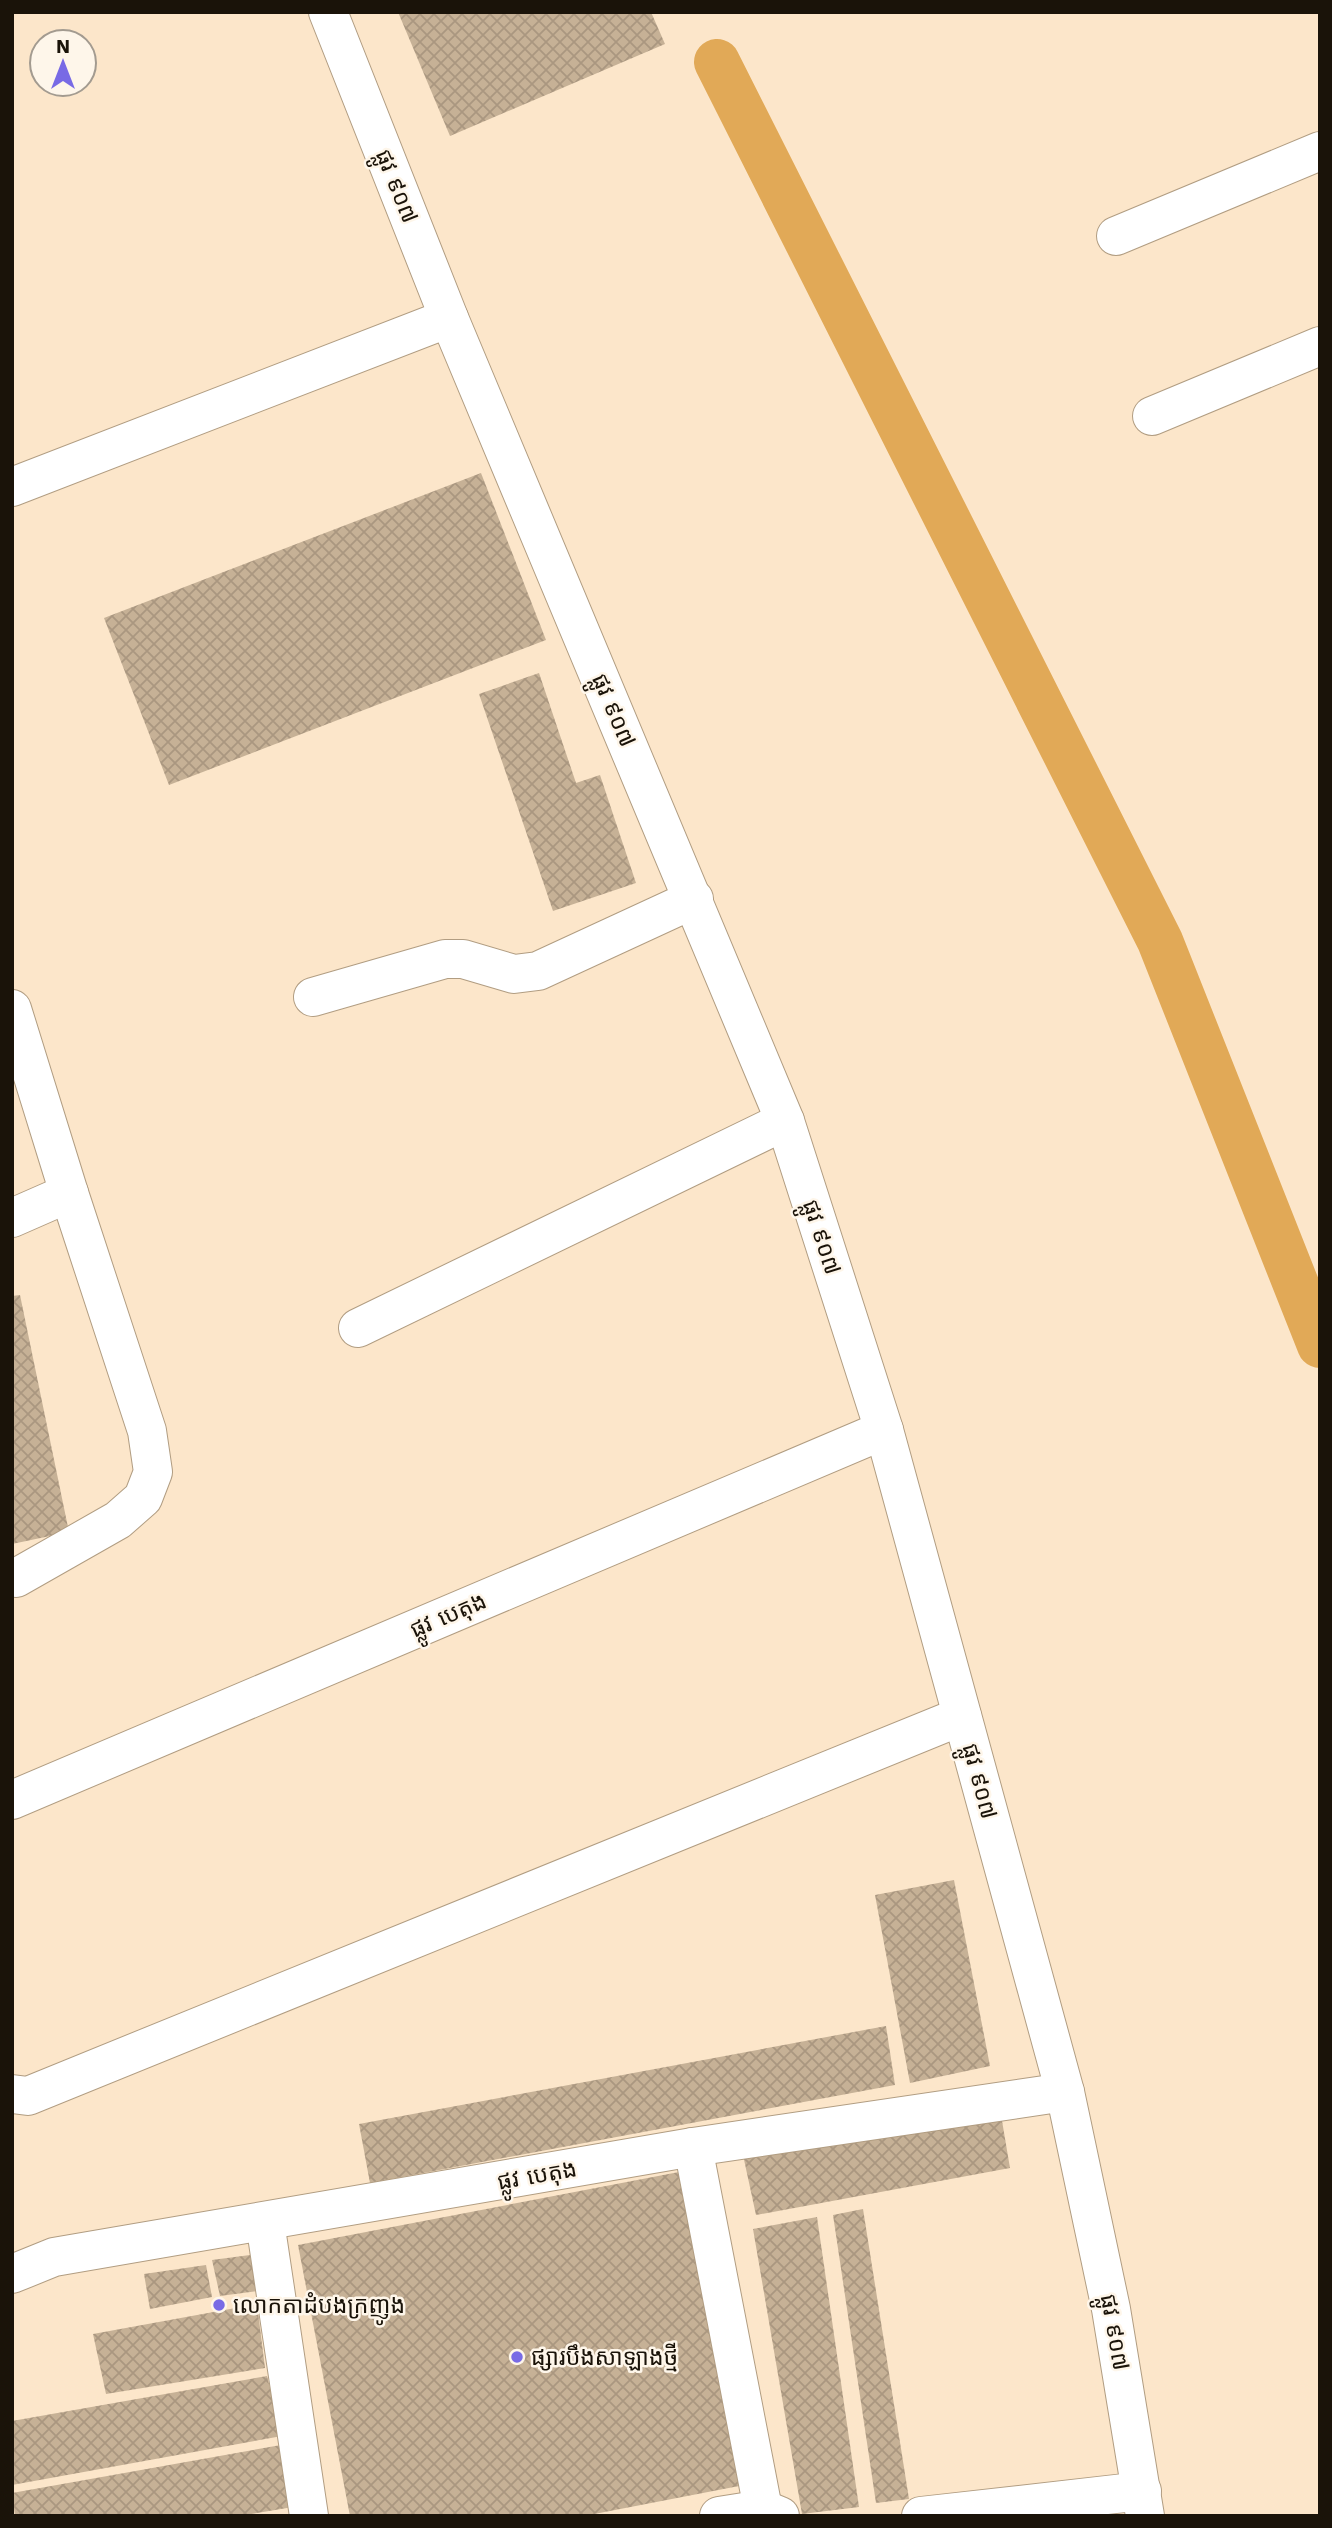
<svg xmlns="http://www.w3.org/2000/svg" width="1332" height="2528" font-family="'Work Sans','Noto Sans Khmer',sans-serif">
<defs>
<pattern id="building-cross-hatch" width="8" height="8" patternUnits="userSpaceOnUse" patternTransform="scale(1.75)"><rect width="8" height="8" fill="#c6b196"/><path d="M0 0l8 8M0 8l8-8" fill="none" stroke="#aa9780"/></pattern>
</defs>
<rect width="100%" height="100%" fill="#fce6ca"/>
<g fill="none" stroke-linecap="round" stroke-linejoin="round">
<polyline stroke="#e1a957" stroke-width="46" points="717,62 1160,941 1320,1345"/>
</g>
<g fill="url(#building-cross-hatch)">
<polygon points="398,12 651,12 665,44 450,136"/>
<polygon points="481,473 546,640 169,785 104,618"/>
<polygon points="539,673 576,783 600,775 636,883 553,911 479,694"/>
<polygon points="20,1295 69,1532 12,1544 12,1296"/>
<polygon points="954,1880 990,2066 910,2083 875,1895"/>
<polygon points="886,2026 895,2085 370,2183 359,2124"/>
<polygon points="1000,2109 1010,2168 756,2215 743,2155"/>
<polygon points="679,2172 739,2486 584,2516 350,2516 298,2245"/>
<polygon points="863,2209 909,2499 876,2503 833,2215"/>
<polygon points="817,2217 859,2507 802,2514 753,2229"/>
<polygon points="250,2255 257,2291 220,2296 212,2260"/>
<polygon points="206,2265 212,2297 150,2309 144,2274"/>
<polygon points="257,2304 265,2368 106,2394 93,2334"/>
<polygon points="267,2376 282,2436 12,2485 12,2421"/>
<polygon points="281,2445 293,2507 240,2516 15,2516 12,2493"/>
</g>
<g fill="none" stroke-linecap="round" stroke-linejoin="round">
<defs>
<g id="street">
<polyline points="1116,236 1320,151"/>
<polyline points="1152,416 1320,346"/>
<polyline points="12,487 449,318"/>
<polyline points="313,997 445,959 463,959 514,974 538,971 694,899"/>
<polyline points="12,1009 69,1193 147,1431 153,1472 143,1498 118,1520 16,1578"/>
<polyline points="12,1218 69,1193"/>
<polyline points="358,1328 785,1121"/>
<polyline points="12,1800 884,1430"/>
<polyline points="12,2094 28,2096 962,1716"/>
<polyline points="693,2147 763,2509"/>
<polyline points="265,2222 309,2516"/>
<polyline points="12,2274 54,2257 693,2147 1065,2092"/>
<polyline points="719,2516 763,2509 780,2516"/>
<polyline points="921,2516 1142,2491"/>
</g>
<polyline id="secondary" points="328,12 449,318 785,1121 884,1430 1065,2092 1111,2309 1145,2516"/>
</defs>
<use href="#street" stroke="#b19d82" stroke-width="40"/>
<use href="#secondary" stroke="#b19d82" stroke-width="40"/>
<use href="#street" stroke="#fff" stroke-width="38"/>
<use href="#secondary" stroke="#fff" stroke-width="38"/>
</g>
<g fill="#786ae5" stroke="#fef6ea" stroke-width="2.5">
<circle cx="219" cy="2305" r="7"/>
<circle cx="517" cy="2357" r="7"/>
</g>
<g text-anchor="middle" stroke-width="5" stroke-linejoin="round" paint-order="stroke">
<g font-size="23" fill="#1a1309" stroke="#fef6ea">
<text transform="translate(397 186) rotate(68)" y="8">ផ្លូវ ៩០៧</text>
<text transform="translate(614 710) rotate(67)" y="8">ផ្លូវ ៩០៧</text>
<text transform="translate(822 1237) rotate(72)" y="8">ផ្លូវ ៩០៧</text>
<text transform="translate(448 1615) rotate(-23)" y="8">ផ្លូវ បេតុង</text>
<text transform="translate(980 1781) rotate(75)" y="8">ផ្លូវ ៩០៧</text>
<text transform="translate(537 2175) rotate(-10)" y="8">ផ្លូវ បេតុង</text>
<text transform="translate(1115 2332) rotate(80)" y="8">ផ្លូវ ៩០៧</text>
</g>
<g font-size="23" fill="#1a1309" stroke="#fef6ea" text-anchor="start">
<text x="233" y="2313">លោកតាដំបងក្រញូង</text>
<text x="531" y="2365">ផ្សារបឹងសាឡាងថ្មី</text>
</g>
</g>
<rect width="1332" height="2528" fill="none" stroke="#1a1309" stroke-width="28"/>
<g transform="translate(63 63)"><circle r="33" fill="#fef6ea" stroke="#a39b90" stroke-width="2"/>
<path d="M0-5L12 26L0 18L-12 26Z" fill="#786ae5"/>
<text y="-10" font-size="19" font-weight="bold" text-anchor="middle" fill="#1a1309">N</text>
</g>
</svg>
